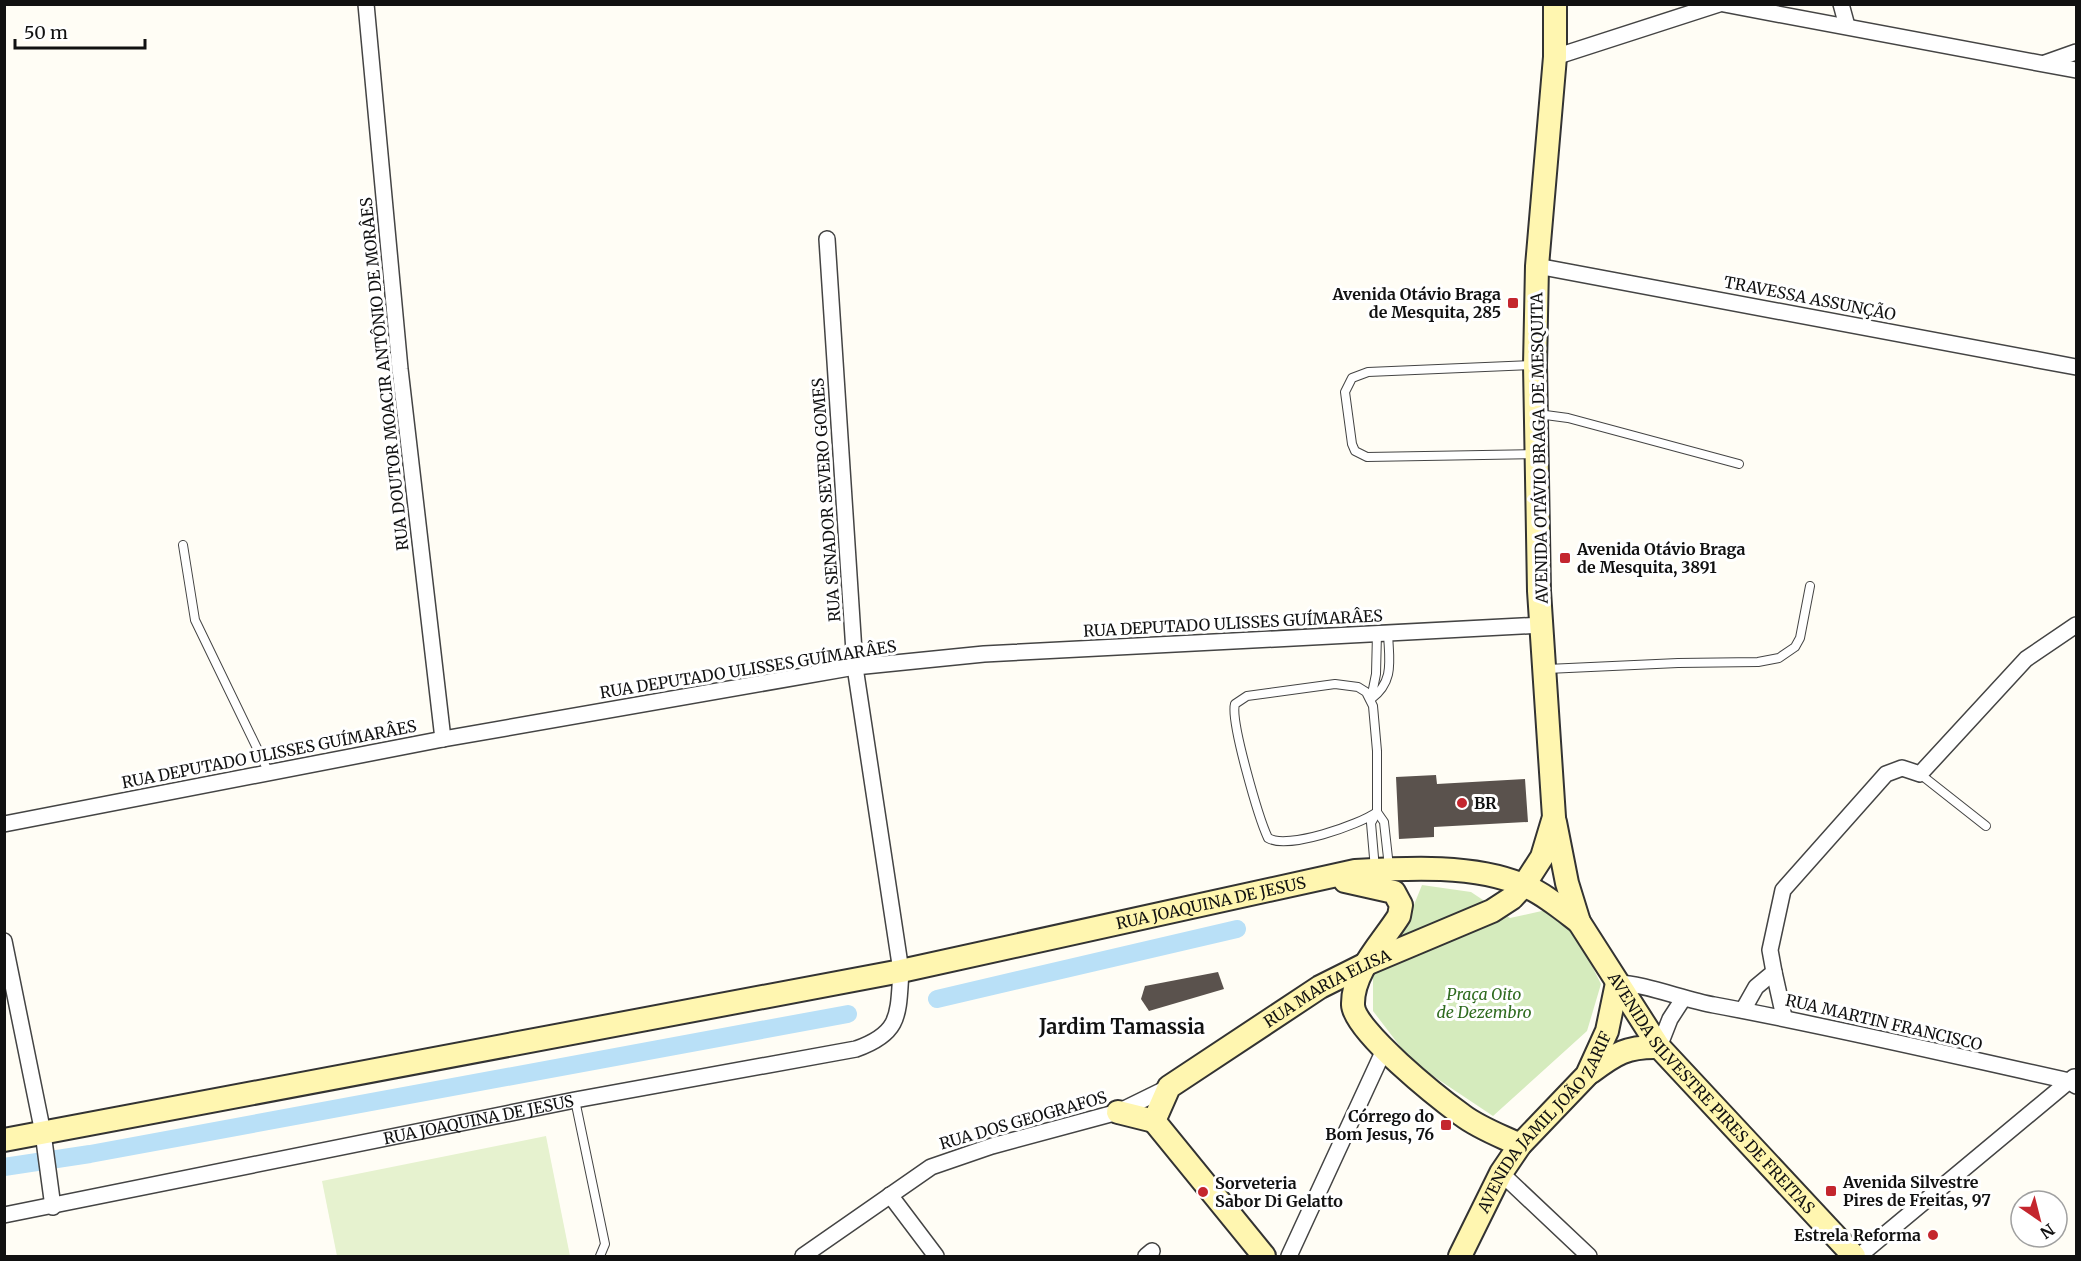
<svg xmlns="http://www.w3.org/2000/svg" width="2081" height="1261" font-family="Merriweather,serif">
<rect width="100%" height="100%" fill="#fffdf5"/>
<polygon fill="#d5ebbd" points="1422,885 1471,892 1510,918 1555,908 1585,952 1601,984 1587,1031 1493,1116 1412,1062 1373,1011 1373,977 1403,932"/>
<polygon fill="#e6f2cf" points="546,1136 570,1256 337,1256 322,1181"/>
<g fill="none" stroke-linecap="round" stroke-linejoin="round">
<g stroke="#b9e0f7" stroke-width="18">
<polyline points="937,999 1237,929"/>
<polyline points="4,1167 90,1154 848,1014"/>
</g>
</g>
<g fill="#5a524d">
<polygon points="1436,775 1437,784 1525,779 1528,822 1434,827 1434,837 1399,839 1396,777"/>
<polygon points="1218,972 1224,989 1149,1011 1141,999 1145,986"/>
</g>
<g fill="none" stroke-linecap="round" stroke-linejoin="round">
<defs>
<g id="lane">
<polyline points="1534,365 1368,372 1352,378 1345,392 1352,444 1355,451 1367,457 1535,454"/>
<polyline points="1538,414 1568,418 1739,464"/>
<polyline points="183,545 195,620 269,773"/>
<polyline points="1547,669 1678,663 1758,662 1779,658 1795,647 1800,638 1810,586"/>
<path d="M1371,699C1395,681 1389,660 1388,633"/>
<polyline points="1371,699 1376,674 1377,633"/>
<polyline points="1920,774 1986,826"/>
<polyline points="1377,812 1384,822 1389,867"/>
<path d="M1375,869L1371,823L1377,812V751L1373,706L1366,692L1358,687L1335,684L1247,696L1235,704C1230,721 1259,819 1268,838C1287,850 1359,825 1377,812"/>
<polyline points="575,1100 605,1244 600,1256"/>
</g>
<g id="street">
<polyline points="366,4 400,369 443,739"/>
<polyline points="1724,4 2076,70"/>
<polyline points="1841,4 1847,26"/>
<polyline points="1555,57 1719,4"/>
<polyline points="2045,63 2076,52"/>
<polyline points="1537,266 2076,367"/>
<polyline points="4,824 443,739 855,667 984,654 1542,625"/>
<polyline points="4,941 43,1133 53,1207"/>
<polyline points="1774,972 1784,1017"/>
<path d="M1617,983C1643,983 1685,1000 1714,1005C1833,1027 1951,1055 2069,1081L2076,1086"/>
<polyline points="1743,1010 1756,987 1774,972 1770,950 1783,890 1886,774 1902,768 1920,774 2026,659 2076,625"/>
<polyline points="1659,1047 1670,1019 1683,999"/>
<polyline points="1501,1173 1589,1256"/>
<polyline points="890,1195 936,1256"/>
<path id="s1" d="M4,1215L575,1100L856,1049C901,1033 898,1015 901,971L855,667L827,239"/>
<polyline points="803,1256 931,1167 992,1146 1118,1112 1169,1087"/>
<polyline points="1146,1256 1152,1251"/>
<polyline points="1289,1256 1384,1050"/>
<polyline points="1859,1256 2074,1077"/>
</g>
<g id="secondary">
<path id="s2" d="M1555,822L1567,883L1579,922L1659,1047L1854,1256"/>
<path d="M1345,881L1394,892L1401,905L1399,916C1382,943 1352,972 1353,1005C1354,1031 1440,1099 1462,1115C1479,1128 1501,1136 1520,1145"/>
<path d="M1591,1072C1615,1054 1627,1046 1659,1047"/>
<polyline points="1118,1112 1154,1121"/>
<path id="s3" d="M1154,1121L1169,1087L1320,987L1366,964L1492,911L1512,898L1524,885L1542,857L1554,817L1539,591L1535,365L1537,266L1555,57V4"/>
<polyline points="1154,1121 1264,1256"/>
<path id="s4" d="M4,1140L901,971L1355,871C1407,868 1476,864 1525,886C1544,894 1562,909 1579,922"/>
<path id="s5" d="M1460,1256L1501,1173L1520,1145L1587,1075L1607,1031L1617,983"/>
</g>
</defs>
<use href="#lane" stroke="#444" stroke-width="10"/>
<use href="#street" stroke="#444" stroke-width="18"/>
<use href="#secondary" stroke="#333" stroke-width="26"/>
<use href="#lane" stroke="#fff" stroke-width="8"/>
<use href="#street" stroke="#fff" stroke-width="15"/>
<use href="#secondary" stroke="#fff6b0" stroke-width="22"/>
</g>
<g fill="#c4262e" stroke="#fff" stroke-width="2">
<rect x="1507" y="297" width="12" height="12" rx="3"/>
<rect x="1559" y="552" width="12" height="12" rx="3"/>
<circle cx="1462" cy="803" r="6"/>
<rect x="1440" y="1119" width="12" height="12" rx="3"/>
<rect x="1825" y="1185" width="12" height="12" rx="3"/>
<circle cx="1203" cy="1192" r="6"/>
<circle cx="1933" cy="1235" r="6"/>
</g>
<g text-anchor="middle" stroke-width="6" stroke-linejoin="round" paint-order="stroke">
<g font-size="16" font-weight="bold" fill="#111" stroke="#fff" text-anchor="start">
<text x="1501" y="300" text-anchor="end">Avenida Otávio Braga<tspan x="1501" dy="18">de Mesquita, 285</tspan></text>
<text x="1577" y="555">Avenida Otávio Braga<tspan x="1577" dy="18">de Mesquita, 3891</tspan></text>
<text x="1474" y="809">BR</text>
<text x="1434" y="1122" text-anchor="end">Córrego do<tspan x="1434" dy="18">Bom Jesus, 76</tspan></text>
<text x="1843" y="1188">Avenida Silvestre<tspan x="1843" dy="18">Pires de Freitas, 97</tspan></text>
<text x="1215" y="1189">Sorveteria<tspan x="1215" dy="18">Sabor Di Gelatto</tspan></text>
<text x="1921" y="1241" text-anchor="end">Estrela Reforma</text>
</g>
<g font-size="16" fill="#111" stroke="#fff">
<text transform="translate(1810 298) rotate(11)" y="6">TRAVESSA ASSUNÇÃO</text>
<text transform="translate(384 374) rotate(-96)" y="6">RUA DOUTOR MOACIR ANTÔNIO DE MORÂES</text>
<text transform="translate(1539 448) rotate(-91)" y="6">AVENIDA OTÁVIO BRAGA DE MESQUITA</text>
<text transform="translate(826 500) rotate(-94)" y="6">RUA SENADOR SEVERO GOMES</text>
<text transform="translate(1233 623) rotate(-3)" y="6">RUA DEPUTADO ULISSES GUÍMARÂES</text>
<text transform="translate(748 669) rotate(-9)" y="6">RUA DEPUTADO ULISSES GUÍMARÂES</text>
<text transform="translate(269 754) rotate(-11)" y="6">RUA DEPUTADO ULISSES GUÍMARÂES</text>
<text dy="6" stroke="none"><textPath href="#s4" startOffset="1230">RUA JOAQUINA DE JESUS</textPath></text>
<text dy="6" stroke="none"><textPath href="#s3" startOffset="224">RUA MARIA ELISA</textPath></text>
<text transform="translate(1884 1022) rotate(13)" y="6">RUA MARTIN FRANCISCO</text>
<text dy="6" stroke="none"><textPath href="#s2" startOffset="320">AVENIDA SILVESTRE PIRES DE FREITAS</textPath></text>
<text dy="6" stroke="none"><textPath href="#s1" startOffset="484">RUA JOAQUINA DE JESUS</textPath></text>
<text transform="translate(1023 1120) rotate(-16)" y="6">RUA DOS GEOGRAFOS</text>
<text dy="6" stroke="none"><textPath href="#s5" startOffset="160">AVENIDA JAMIL JOÃO ZARIF</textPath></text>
</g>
<g font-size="16" font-style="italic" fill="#2f6b1f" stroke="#fff">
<text x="1484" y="1000">Praça Oito<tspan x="1484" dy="18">de Dezembro</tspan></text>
</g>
<g font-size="20" font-weight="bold" fill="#111" stroke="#fff">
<text x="1122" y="1034">Jardim Tamassia</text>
</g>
</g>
<rect width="2081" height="1261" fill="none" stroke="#111111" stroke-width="12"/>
<g transform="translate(2039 1219) rotate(145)"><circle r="28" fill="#ffffff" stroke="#a0a0a0" stroke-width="1.5"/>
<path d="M0-4.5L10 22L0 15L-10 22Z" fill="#c4262e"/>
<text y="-9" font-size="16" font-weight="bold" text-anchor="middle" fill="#111111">N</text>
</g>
<path d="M15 39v9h130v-9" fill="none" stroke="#111111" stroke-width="3"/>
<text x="24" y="39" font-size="18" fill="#111111" stroke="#ffffff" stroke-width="4.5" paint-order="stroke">50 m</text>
</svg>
